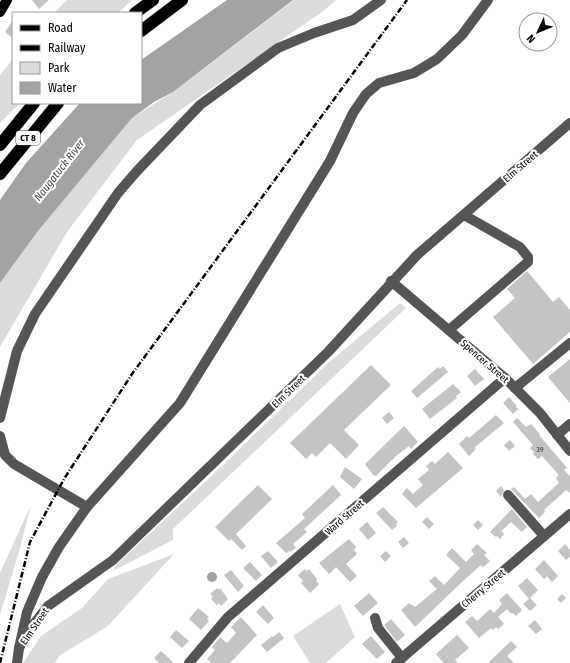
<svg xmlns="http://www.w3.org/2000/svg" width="570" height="663" font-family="'Fira Sans Condensed',sans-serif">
<rect width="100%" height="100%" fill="#fff"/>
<g fill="#dcdcdc">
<polygon points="67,0 132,0 118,13 54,13"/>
<polygon points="294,0 336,0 322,12 137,140 67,232 0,347 0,283 38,231 132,118 173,92"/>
<polygon points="13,59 13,103 20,103 0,123 0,75"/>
<polygon points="400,303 406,308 173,529 173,540 113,571 116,565 221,467 328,363"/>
<polygon points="31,505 20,548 0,615 0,573"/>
<polygon points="174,554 108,626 59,656 55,663 23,663 41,636 82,608 108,579"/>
<polygon points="340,604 355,637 326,663 310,663 293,636"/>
</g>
<g fill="#a3a3a3">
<polygon points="227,0 293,0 173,92 154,102 132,118 38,231 0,283 0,200 26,163 80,103 141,103 141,60"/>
<circle cx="212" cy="577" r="5"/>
</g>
<g fill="#c4c4c4">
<polygon points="32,0 49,0 39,9"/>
<polygon points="13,20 13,38 5,32"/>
<polygon points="527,271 553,302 559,297 570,310 570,332 533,364 493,317 515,298 507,289"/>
<polygon points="570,359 570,403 548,377"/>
<polygon points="371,365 391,385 344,430 359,445 346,459 330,443 316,457 312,453 306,459 290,443"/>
<polygon points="443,366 448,372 417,398 411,391 438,367 440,369"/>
<polygon points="475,369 484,379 475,386 467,376"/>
<polygon points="453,384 461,392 456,396 457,398 430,419 422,409"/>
<polygon points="509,397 517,406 516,407 518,409 513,414 503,403"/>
<polygon points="389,412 394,418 387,424 382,418"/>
<polygon points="496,415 504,423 474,448 476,449 469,456 459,444 467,436 469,438"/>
<polygon points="517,418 526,427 531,424 540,434 539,435 567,468 564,470 570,476 570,493 566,490 544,510 545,512 539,518 511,489 514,487 525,499 531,494 538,502 559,483 556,478 559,475 542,456 538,459 533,454 534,452 530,448 533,445 513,422"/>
<polygon points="404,426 418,442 411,449 409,446 396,456 376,476 373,475 365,464"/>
<polygon points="510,440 515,446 509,451 504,445"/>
<polygon points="448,452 463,468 416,508 402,494 407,488 413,494 423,485 418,479 429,470 426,466 432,461 435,464"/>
<polygon points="345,467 362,479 354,489 340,477"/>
<polygon points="258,485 272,499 236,534 246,546 242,550 231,539 229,541 215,527"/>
<polygon points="333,485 341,495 304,529 307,532 293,544 296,548 290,552 289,551 286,553 276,543 305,518 302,514"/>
<polygon points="501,486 504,490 501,497 496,491"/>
<polygon points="383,507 398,522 396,524 397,526 392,530 376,513"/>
<polygon points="512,509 527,527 522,532 511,522 501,531 504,534 500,539 497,536 496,537 490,532"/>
<polygon points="427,517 434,524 429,529 422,522"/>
<polygon points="478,520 483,525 478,530 473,525"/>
<polygon points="367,522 376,533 368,540 359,529"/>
<polygon points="404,537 409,543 403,548 398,542"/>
<polygon points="349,539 356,547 354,550 357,554 346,564 357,576 350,582 336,567 329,574 319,563"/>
<polygon points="477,544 487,553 484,555 490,561 483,567 481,565 462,582 415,627 401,610 409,603 415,607 437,589 429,581 435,576 444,585 460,568 446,555 452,548 466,562 474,554 471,550"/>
<polygon points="565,544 570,550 570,557 566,560 558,551"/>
<polygon points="268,551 278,562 271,568 261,556"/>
<polygon points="386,551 391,556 385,562 380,556"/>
<polygon points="544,560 558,576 552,582 547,576 544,579 535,569"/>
<polygon points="250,562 262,575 256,581 243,568"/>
<polygon points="305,569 307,571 309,569 317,579 316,581 319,584 310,593 301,583 303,581 298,575"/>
<polygon points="231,570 244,586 238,592 224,575"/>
<polygon points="527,578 538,590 530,598 537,605 530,611 523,604 529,599 518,586"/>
<polygon points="217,588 219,590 220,588 228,599 221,606 219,603 217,605 211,599 213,597 210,594"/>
<polygon points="369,593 378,603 363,616 354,606"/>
<polygon points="507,593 522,610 516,616 513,613 512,614 507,609 498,617 504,624 498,629 496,627 493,630 491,628 479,638 465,622 472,616 477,621 490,609 494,613 502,604 499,600"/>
<polygon points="562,594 566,598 561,603 557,599"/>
<polygon points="263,605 274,618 268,624 256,612"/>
<polygon points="198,608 209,617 207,619 209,621 201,630 189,619"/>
<polygon points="241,617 257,635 230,663 211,663 207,659 215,650 212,647 220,637 227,643 236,633 231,627"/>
<polygon points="391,619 405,635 397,642 384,625"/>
<polygon points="535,620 542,629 536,634 528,626"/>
<polygon points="176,630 189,641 182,648 170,637"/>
<polygon points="279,632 284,638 267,652 261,645 272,636 273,637"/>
<polygon points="457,635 469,648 455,660 458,663 444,663 436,654"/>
<polygon points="371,636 385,652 377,659 362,644"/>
<polygon points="511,641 517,647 507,656 514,663 488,663"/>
<polygon points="161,651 174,663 159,663 154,658"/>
</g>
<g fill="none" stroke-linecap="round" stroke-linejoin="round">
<defs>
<polyline id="major" points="0,12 7,0"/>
<g id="highway">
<polyline points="135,13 153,0"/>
<polyline points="141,31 182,0"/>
<polyline points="0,145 34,103"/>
<polyline points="0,174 58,103"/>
</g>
</defs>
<use href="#major" stroke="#dbdbdb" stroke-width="11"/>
<use href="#highway" stroke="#dbdbdb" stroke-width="13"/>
<g stroke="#555" stroke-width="10">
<polyline points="391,281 505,378 540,413 570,451"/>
<polyline points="449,330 528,262 528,257 520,247 464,215"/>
<polyline points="515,388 570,343"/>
<polyline points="0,418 17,351 35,314 118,193 137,171 200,105 278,48 314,33 353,20 381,0"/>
<polyline points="557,435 570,424"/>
<polyline points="0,436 5,455 14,464 87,507"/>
<polyline points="508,495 544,536"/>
<polyline points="375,618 378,628 402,658"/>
<polyline points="19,648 27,612 42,577 59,547 87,507 180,403 330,161 353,113 366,94 379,83 414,73 437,59 462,35 488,0"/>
<polyline points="17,663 19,648 29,630 48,606 113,560 328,352 417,255 570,123"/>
<polyline points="189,663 228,617 505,378"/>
<polyline points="396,663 570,514"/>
</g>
<use href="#major" stroke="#000" stroke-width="10"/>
<use href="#highway" stroke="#000" stroke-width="12"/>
<polyline stroke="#000" stroke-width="2.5" stroke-dasharray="6 2 1 2" stroke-linecap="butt" points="0,663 30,542 64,479 132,374 407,0"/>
</g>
<g text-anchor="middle" stroke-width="4" stroke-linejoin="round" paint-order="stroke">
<g font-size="8" fill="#313131">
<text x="540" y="452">39</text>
</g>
<rect fill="#fff" stroke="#4c4c4c" stroke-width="1" x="16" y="131" width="24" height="14" rx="3"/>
<g font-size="9" font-weight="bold" fill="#000">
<text x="28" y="141">CT 8</text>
</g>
<g font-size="10" fill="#000" stroke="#fff">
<text transform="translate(520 166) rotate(-41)" y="4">Elm Street</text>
<text transform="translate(485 361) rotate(41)" y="4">Spencer Street</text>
<text transform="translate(288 391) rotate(-44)" y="4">Elm Street</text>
<text transform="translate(344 517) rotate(-41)" y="4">Ward Street</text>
<text transform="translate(483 588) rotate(-40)" y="4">Cherry Street</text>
<text transform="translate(34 626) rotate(-56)" y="4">Elm Street</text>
</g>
<g font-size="11" font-style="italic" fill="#444" stroke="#fff">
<text transform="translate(59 170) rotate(-52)" y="4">Naugatuck River</text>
</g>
</g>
<rect x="12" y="12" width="130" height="92" fill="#ffffff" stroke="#999999"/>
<rect x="20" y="25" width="20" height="6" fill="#000000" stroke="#999999"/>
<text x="48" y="32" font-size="12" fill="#000000">Road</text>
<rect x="20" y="45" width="20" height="6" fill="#000000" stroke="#999999"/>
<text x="48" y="52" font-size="12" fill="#000000">Railway</text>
<rect x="20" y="62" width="20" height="12" fill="#dcdcdc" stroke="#999999"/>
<text x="48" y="72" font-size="12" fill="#000000">Park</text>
<rect x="20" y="82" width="20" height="12" fill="#a3a3a3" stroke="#999999"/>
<text x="48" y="92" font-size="12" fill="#000000">Water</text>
<g transform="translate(538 32) rotate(226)"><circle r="19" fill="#ffffff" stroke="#999999"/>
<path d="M0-3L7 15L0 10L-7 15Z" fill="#000000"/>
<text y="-6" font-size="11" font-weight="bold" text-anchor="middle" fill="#000000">N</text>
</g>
</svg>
